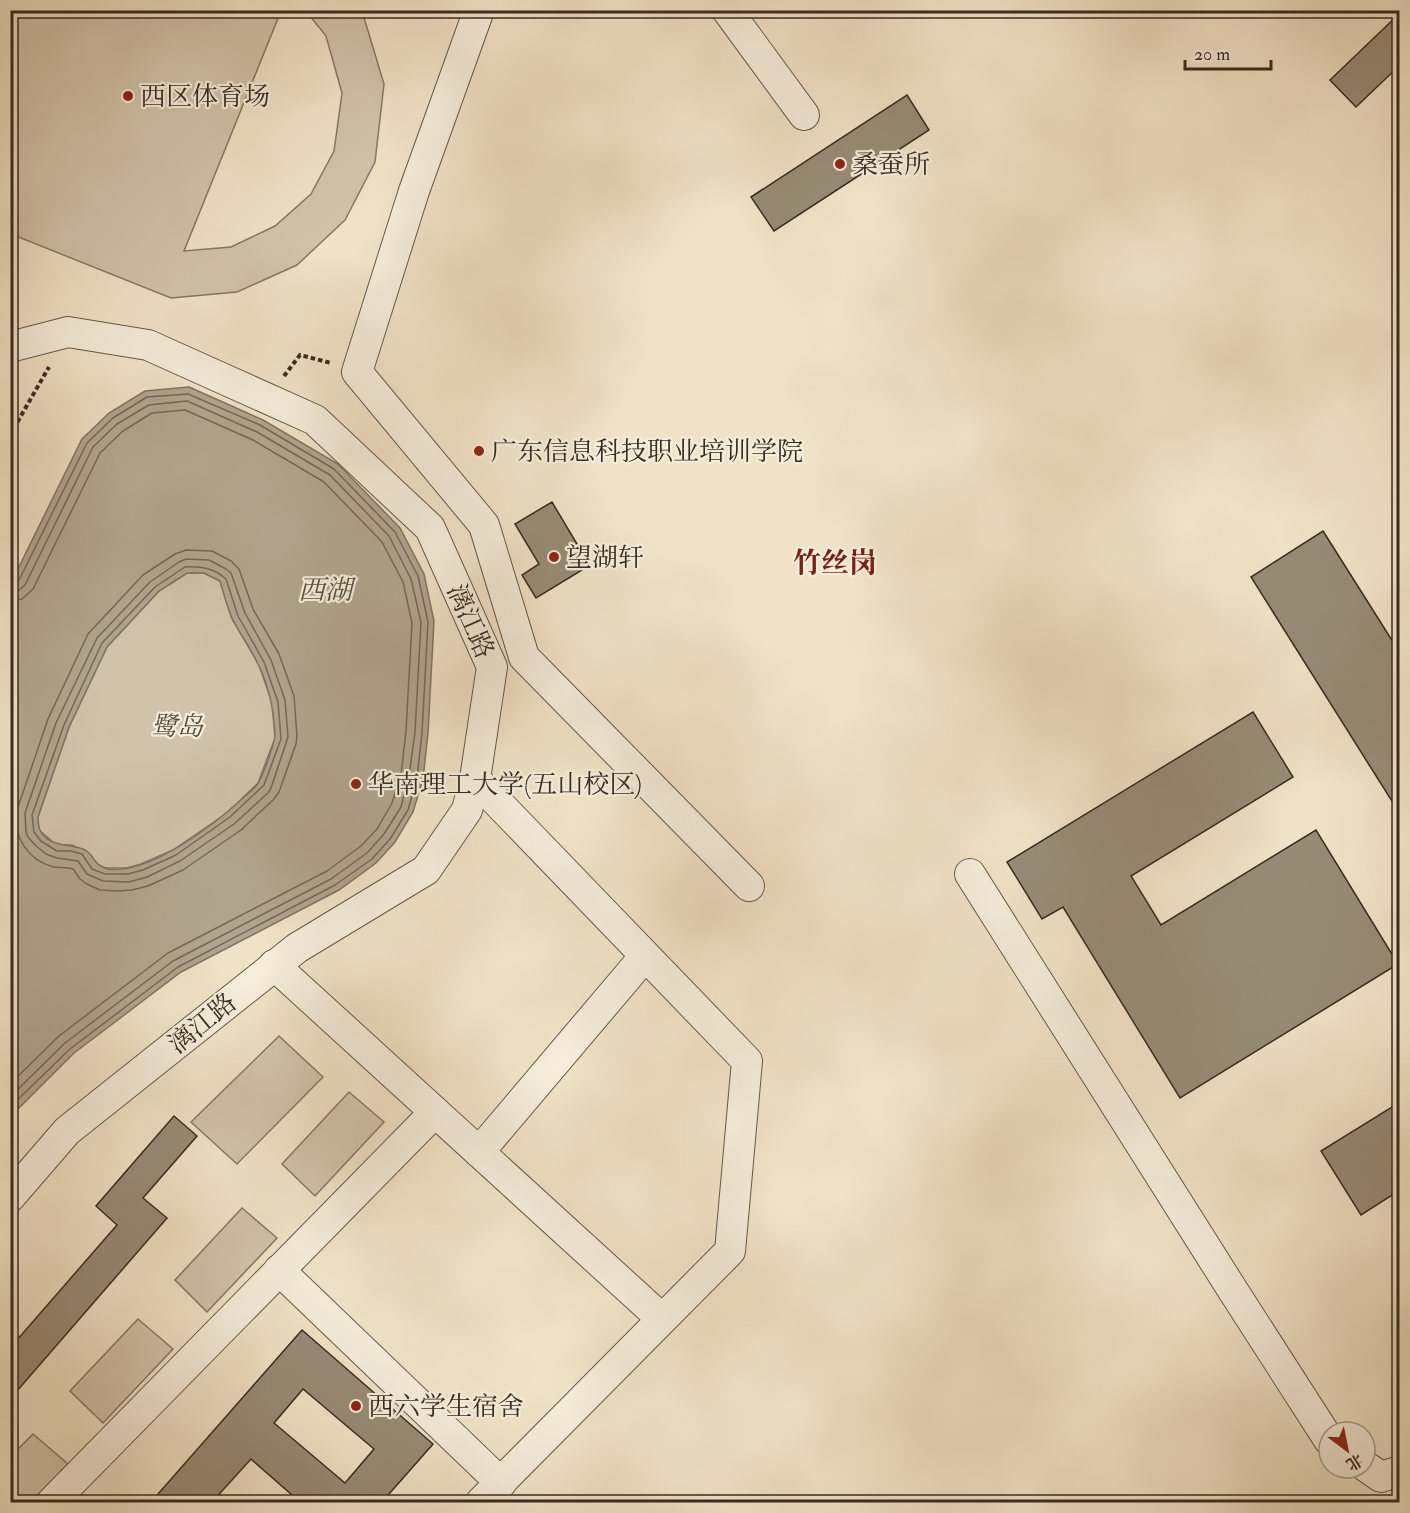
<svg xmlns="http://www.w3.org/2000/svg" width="1410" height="1513" font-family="'IM FELL Double Pica','Noto Serif SC',serif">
<rect width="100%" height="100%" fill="#f0e2c6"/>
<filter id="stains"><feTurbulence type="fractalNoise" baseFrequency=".00333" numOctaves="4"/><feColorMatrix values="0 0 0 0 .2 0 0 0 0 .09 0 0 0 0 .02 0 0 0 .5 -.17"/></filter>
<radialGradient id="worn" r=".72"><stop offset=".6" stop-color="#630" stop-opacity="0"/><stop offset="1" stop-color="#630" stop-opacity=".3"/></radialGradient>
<g fill="#d1c3aa" stroke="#847865" stroke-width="1.5">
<polygon points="10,11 281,11 184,251 231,247 275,226 311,194 334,151 342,93 326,36 306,11 362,11 384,84 375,162 345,220 297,265 237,292 171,298 11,234"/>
<polygon points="187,573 204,573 220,581 232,619 259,665 272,703 275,738 258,783 227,813 173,850 141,864 127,868 106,868 96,864 91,855 72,845 59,845 53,842 39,830 38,817 69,727 107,647 159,591"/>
<polygon points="279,1036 323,1077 237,1164 191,1122"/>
<polygon points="349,1092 384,1122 315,1196 282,1164"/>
<polygon points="242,1208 277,1238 207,1312 175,1280"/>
<polygon points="138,1319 173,1349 103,1423 70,1391"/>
<polygon points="33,1434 68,1464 31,1502 11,1502 10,1457"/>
</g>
<path fill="#b1a48e" stroke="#807462" stroke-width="1.5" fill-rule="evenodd" d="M189,387L263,420L338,464L400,528L424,574L434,621L428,733L423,779L413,812L395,842L376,863L339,890L181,972L74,1053L11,1116V583L82,439L109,413L145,391ZM187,573H204L220,581C224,594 227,608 233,620C241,635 251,649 258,664C269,686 274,710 275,735C275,742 263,775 259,782C256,788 248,793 243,798C214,825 149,875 108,869C92,866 94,851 80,848C66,844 47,846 40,830C38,827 38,821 38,817L69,727L107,647L159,591Z"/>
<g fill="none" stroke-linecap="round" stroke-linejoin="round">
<g stroke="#746857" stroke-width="1.5">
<path d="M186,550L212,551L231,561L239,569L253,609L279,654L294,696L297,736L296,744L279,792L274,799L241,830L183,870L148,886L132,890L117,891L100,890L87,884L80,879L73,869C66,867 59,868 53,867C28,860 12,836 17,810L48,719L88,634L143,575L175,554Z"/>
<polygon points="186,559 209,560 226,569 231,573 245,613 271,660 285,700 288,737 271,788 268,793 234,824 180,861 147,877 129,882 103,881 87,874 78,861 57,858 46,854 35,845 28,837 26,832 25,813 56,723 97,638 150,582 179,562"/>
<path d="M185,567C201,566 214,568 226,579L238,616L264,662L278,702L281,739L264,785L230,817L176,855L143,870L128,874H105L92,869L82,854L71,851H57L41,841L34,832L32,815L64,725L102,643L155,587Z"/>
<polyline points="10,584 15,584 19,580 87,443 113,418 147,397 188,394 260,425 334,469 395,532 418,576 428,622 422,733 417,778 408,810 390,839 372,859 335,885 178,967 70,1049 10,1107"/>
<polyline points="10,592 18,591 25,585 93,447 117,424 149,405 187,401 257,432 330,475 389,536 411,579 421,622 415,732 409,776 401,807 384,834 367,853 331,879 173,961 65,1043 10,1097"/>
<polyline points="10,601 22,599 33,589 100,453 123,431 152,413 185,410 253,440 324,482 382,542 403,582 412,623 406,731 401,775 392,803 377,829 361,846 327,871 168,953 59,1036 10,1084"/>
</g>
</g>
<g fill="#978b76" stroke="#372c20" stroke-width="1.5" fill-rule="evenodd">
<polygon points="1400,13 1400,65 1356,107 1330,80"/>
<polygon points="907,95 929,130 774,231 751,197"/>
<polygon points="552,502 577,544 569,549 582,570 536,598 522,575 539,564 515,524"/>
<polygon points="1323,531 1400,653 1400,814 1251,577"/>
<polygon points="1253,712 1293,777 1131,876 1161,925 1316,830 1398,964 1180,1098 1063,907 1042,919 1007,862"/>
<polygon points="1400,1102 1400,1190 1361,1215 1321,1151"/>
<polygon points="174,1116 197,1136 143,1198 167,1218 10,1399 10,1348 117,1225 96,1206"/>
<path d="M302,1330L433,1444L382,1502H300L251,1459L212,1502H151ZM303,1389L374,1449L345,1483L274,1423Z"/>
</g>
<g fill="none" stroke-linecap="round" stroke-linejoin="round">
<defs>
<g id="minor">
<polyline points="479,10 414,191 357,372 484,525 524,657 749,886"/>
<polyline points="727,10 804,115"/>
<polyline points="10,347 68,332 148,345 315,420 430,528 492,667 475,779 467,810 426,870 297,948 67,1131 10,1197"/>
<polyline points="475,779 747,1061 730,1251 481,1502"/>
<polyline points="970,874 1232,1289 1329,1440"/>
<polyline points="274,965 662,1319"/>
<polyline points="479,1152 645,956"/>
<polyline points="279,1270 501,1483"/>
<polyline points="1365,1466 1381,1477 1400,1471"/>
<polyline points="52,1502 435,1112"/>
</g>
</defs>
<use href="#minor" stroke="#655a4a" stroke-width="32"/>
<g stroke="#372c20" stroke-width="4" stroke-dasharray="4.5 3" stroke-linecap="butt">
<polyline points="284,376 300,355 331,363"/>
<polyline points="10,435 49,367"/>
</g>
<use href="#minor" stroke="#f5ecda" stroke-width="30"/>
</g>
<g fill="#8f2418" stroke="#f5ecda" stroke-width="2">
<circle cx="128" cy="96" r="6"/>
<circle cx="840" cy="164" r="6"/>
<circle cx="479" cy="451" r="6"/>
<circle cx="554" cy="557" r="6"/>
<circle cx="356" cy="784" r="6"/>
<circle cx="356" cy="1406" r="6"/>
</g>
<g text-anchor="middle" stroke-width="4.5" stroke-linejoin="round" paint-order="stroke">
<g font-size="26" fill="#372c20" stroke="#f5ecda" text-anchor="start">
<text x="140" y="105">西区体育场</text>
<text x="852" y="173">桑蚕所</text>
<text x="491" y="460">广东信息科技职业培训学院</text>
<text x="566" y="566">望湖轩</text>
<text x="368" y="793">华南理工大学(五山校区)</text>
<text x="368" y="1415">西六学生宿舍</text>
</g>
<g font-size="26" fill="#372c20" stroke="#f5ecda">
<text transform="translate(471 621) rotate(66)" y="9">漓江路</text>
<text transform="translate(202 1023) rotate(-39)" y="9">漓江路</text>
</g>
<g font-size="26" font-style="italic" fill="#564a3c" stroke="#f5ecda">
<text x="177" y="735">鹭岛</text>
</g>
<g font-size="27" font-style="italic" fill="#5c5041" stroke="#f5ecda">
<text x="325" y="599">西湖</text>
</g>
<g font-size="28" font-weight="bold" fill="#7a1f14" stroke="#f5ecda">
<text x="835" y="572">竹丝岗</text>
</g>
</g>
<rect width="1410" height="1513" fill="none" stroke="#f0e2c6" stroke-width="36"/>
<rect x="12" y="12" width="1386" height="1489" fill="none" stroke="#372c20" stroke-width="3"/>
<rect x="18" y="18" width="1374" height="1477" fill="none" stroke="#372c20" stroke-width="1.5"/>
<g transform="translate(1347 1450) rotate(148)"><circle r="28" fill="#f5ecda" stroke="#a99f90" stroke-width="1.5"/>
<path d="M0-4.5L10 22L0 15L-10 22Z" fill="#8f2418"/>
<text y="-9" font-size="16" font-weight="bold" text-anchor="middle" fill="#372c20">北</text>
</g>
<path d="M1185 60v9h86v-9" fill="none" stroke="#372c20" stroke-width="3"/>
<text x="1194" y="60" font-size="18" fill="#372c20" stroke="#f5ecda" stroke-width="4.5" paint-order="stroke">20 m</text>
<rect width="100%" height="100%" filter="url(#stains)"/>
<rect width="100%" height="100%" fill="url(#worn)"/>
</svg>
